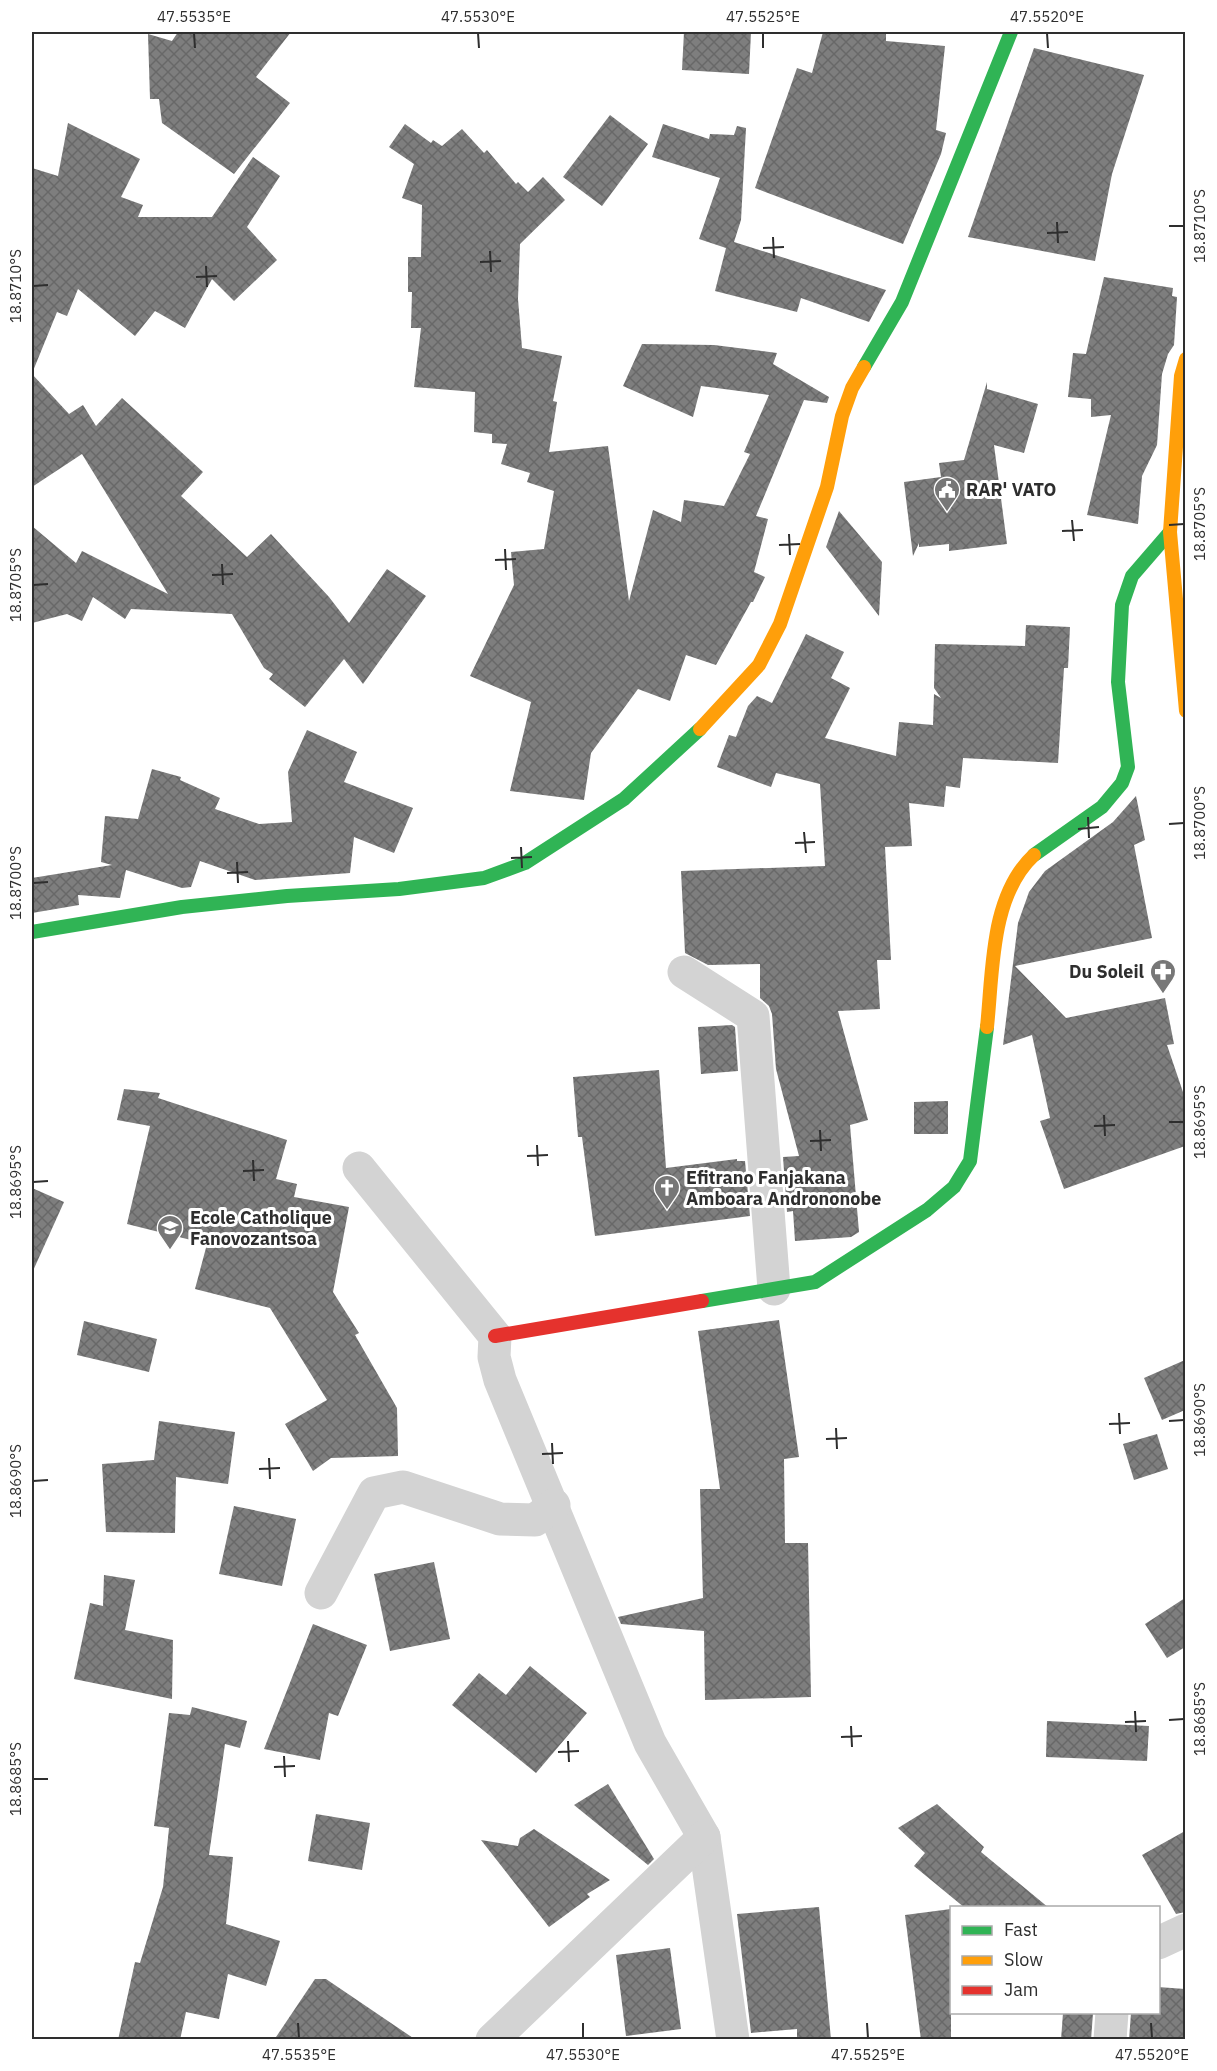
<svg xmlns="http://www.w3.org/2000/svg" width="1217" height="2071" font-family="'IBM Plex Sans',sans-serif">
<defs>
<pattern id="building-cross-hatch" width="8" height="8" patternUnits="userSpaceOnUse" patternTransform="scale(1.5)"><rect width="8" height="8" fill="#7e7e7e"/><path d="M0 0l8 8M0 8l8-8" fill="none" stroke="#686868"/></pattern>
</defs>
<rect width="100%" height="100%" fill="#fff"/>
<g fill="url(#building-cross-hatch)">
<polygon points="178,32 291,32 256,77 290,103 234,174 162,123 159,99 150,99 148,34 172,41"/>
<polygon points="684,32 751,32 749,74 682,70"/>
<polygon points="823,32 886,32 886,41 945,46 936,130 946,133 941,154 903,244 755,188 797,68 812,73"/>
<polygon points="1034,48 1144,75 1112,174 1095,261 968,237"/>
<polygon points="610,115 648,144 602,206 563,177"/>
<polygon points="68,123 140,159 121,197 143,205 138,217 212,217 253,157 280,176 247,227 277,260 234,301 212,279 185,328 155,311 135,336 78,289 67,316 57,312 33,371 32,168 58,176"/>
<polygon points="405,124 431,143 433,140 442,146 462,129 484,153 487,150 516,184 518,182 528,192 543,177 565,200 520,244 518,299 522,348 562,356 553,401 557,402 549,452 608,446 629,601 653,510 681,522 684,500 724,506 750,454 744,452 769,395 701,386 693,417 623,386 642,344 714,345 777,353 773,364 829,397 827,403 804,400 756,516 768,519 754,572 765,577 753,602 751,602 716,665 686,655 670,701 638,689 591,753 584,800 510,791 531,702 470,676 514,585 511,552 544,549 554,491 527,482 530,473 501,464 507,444 492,443 492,434 474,432 475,392 414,387 421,328 411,328 412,292 408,292 408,257 421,257 422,205 402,198 414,164 389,147"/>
<polygon points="663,124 709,139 710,134 734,135 737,126 746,128 741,220 734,242 886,290 869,322 801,298 797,312 715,291 726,248 699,239 720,178 652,157"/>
<polygon points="1104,277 1173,288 1172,296 1177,297 1174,345 1168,354 1162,374 1157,445 1142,476 1138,524 1087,515 1111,415 1091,417 1091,399 1068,397 1073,353 1086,354"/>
<polygon points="32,374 69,414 83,405 96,426 122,398 203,472 181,496 247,557 271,534 329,597 349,623 387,569 426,596 363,684 344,659 305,707 269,679 273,674 264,668 232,614 131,609 125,619 93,597 82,621 67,614 32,623 32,526 76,563 82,551 168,594 82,454 32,487"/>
<polygon points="987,382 987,389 1038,404 1024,453 994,445 1007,544 949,551 949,544 919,547 919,543 913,556 904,482 941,477 939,463 964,460"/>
<polygon points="839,511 882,562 879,616 826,547"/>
<polygon points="1026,625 1070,627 1068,668 1064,668 1058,763 963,758 960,788 946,786 944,807 909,803 912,846 885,847 891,960 877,960 880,1009 838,1011 868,1120 850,1125 859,1232 851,1237 795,1241 793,1211 787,1212 783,1157 799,1156 776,1069 772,1014 769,1006 760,998 760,964 708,965 685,953 681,871 825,866 820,784 776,773 771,787 717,767 729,735 736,737 748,706 757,696 772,703 806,634 844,652 831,678 850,688 825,738 896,756 899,722 933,725 934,694 941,698 934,688 935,644 1025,646"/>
<polygon points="307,730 357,752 344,782 413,808 394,853 354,837 350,873 255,880 200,861 191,887 182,888 126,870 120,898 78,895 79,905 32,913 32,878 112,865 101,862 105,816 138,819 152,769 181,777 180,780 220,798 215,809 259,824 292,822 288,772"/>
<polygon points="1136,796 1145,840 1134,845 1152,938 1015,966 1066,1018 1165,998 1174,1044 1167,1045 1185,1098 1185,1146 1064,1189 1040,1121 1050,1118 1032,1035 1003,1045 1018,923 1029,892 1045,871 1113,822"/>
<polygon points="732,1025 735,1027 738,1071 701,1074 698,1027"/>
<polygon points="659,1070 666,1168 737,1159 737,1161 745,1161 750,1216 595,1236 582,1137 578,1137 573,1077"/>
<polygon points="124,1089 160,1093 158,1098 287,1140 276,1179 297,1184 294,1197 349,1207 333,1292 359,1333 355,1335 397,1408 398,1456 331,1458 313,1471 285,1424 327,1400 270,1308 195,1289 207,1244 127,1224 150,1126 117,1120"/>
<polygon points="948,1101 948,1134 914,1134 914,1102"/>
<polygon points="32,1188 64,1202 32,1273"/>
<polygon points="779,1320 799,1457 784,1459 785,1543 808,1543 811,1697 705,1700 704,1631 621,1624 618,1617 703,1598 700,1489 720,1489 698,1331"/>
<polygon points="84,1321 157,1339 149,1372 77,1355"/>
<polygon points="1185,1360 1185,1410 1162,1420 1144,1378"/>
<polygon points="159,1421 235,1432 228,1484 176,1477 175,1533 106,1532 102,1464 154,1460"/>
<polygon points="1157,1434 1168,1469 1134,1480 1123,1444"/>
<polygon points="234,1506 296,1519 282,1586 219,1574"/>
<polygon points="434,1562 450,1639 390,1651 374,1574"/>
<polygon points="104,1575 135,1580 125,1630 173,1640 172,1699 74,1679 90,1603 103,1606"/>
<polygon points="1185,1598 1185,1647 1167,1658 1145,1624"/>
<polygon points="313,1624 367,1645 338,1716 329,1713 320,1760 264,1749"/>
<polygon points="530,1666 587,1713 536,1773 452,1705 479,1673 506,1695"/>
<polygon points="192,1707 247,1721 240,1748 225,1744 209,1855 233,1857 226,1924 280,1941 266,1986 228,1974 219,2019 186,2012 180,2040 118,2040 135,1962 140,1963 163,1887 169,1828 154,1826 169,1713 190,1715"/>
<polygon points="1047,1721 1149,1726 1147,1761 1046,1757"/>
<polygon points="608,1784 654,1859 648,1865 574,1805"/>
<polygon points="937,1804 984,1847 981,1852 1049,1908 965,1908 914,1866 925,1853 898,1828"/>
<polygon points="316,1814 370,1823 362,1870 308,1861"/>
<polygon points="534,1829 610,1880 587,1894 590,1897 549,1927 481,1840 518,1846 520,1838"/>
<polygon points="1185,1831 1185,1912 1176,1914 1142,1855"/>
<polygon points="819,1907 831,2040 797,2040 797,2029 751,2033 737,1914"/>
<polygon points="951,1909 951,2040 921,2040 905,1915"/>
<polygon points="670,1948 681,2029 626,2036 616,1955"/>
<polygon points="315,1979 326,1979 416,2040 274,2040"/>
<polygon points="1158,1987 1185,1989 1185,2040 1129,2040 1131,2013 1158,2013"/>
<polygon points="1063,2013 1093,2013 1091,2040 1061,2040"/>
</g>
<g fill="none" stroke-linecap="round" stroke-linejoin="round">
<g stroke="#d3d3d3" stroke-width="33">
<polyline points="684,972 753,1016 774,1289"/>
<polyline points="359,1168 495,1336 494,1357 500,1380 650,1743 704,1837 733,2040"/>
<polyline points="321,1593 374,1493 403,1487 500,1519 535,1520 554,1505"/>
<polyline points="1158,1943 1186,1930"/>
<polyline points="492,2040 704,1837"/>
<polyline points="1110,2040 1112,2012"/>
</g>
<g stroke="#30b455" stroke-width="14">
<polyline points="864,367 902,302 1011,32"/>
<polyline points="1034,855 1102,807 1122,783 1128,767 1118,682 1122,605 1132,576 1170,532"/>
<polyline points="32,932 182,907 287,896 399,889 484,878 525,863 624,799 700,729"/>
<polyline points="702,1301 815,1282 927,1210 954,1187 970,1161 987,1027"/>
</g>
<g stroke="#ff9f0a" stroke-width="14">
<polyline points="1186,359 1181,376 1170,532 1186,711"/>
<polyline points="700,729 759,665 780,624 827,487 842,416 852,388 864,367"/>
<path d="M987,1027C993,971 990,896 1034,855"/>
</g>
<polyline stroke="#e5322d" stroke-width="14" points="495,1336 702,1301"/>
</g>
<path fill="none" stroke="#2e2e2e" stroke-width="2" d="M194,33L195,48M478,33L479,48M763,33V48M1047,33L1048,48M1057,222L1058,243M1169,226H1184M1047,233L1068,232M773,237L774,258M763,248L784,247M490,251L491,272M480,262L501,261M206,266L207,287M196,277L217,276M33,286L48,285M1072,520L1074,541M1169,525L1184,524M1062,531L1083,530M789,534L790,555M779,545L800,544M505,549L506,570M495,560L516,559M222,564L223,585M212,575L233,574M33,585L48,584M1088,817L1089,838M1169,824L1184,823M1078,829L1099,827M804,832L806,853M795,843L815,842M521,847L522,868M511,858L532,857M237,862L238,883M227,873L248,872M33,883L48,882M1104,1115L1105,1136M1169,1122H1184M1094,1126L1115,1125M820,1130L821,1151M810,1141L831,1140M537,1145L538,1166M527,1156L548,1155M253,1160L254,1181M243,1171L264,1170M33,1182L48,1181M1119,1413L1120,1434M1169,1421L1184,1420M1109,1424L1130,1423M836,1428L837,1449M826,1439L847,1438M552,1443L553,1464M542,1454L563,1453M269,1458L270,1479M259,1469L280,1468M33,1481L48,1480M1135,1711L1136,1732M1169,1720L1184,1719M1125,1722L1146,1721M851,1726L852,1747M841,1737L862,1736M568,1741L569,1762M558,1752L579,1751M284,1756L285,1777M274,1767L295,1766M33,1779H48M298,2023L299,2038M583,2023V2038M867,2023L868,2038M1151,2023L1152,2038"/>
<defs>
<symbol id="civic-pin" viewBox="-11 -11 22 30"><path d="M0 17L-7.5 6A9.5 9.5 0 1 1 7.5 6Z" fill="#777" stroke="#fff"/><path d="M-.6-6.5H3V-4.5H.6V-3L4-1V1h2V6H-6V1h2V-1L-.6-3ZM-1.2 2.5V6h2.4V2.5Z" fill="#fff"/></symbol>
<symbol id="pharmacy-pin" viewBox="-11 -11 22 30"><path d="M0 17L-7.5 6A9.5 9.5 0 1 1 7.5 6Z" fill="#777" stroke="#fff"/><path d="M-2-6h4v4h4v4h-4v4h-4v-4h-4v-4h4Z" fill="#fff"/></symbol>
<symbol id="church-pin" viewBox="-11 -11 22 30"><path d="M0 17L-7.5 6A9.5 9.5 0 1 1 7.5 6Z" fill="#777" stroke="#fff"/><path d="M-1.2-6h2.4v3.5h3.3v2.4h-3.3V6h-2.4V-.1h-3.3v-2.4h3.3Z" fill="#fff"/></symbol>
<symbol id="school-pin" viewBox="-11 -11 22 30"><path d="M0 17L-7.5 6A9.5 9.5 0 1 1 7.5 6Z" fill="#777" stroke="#fff"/><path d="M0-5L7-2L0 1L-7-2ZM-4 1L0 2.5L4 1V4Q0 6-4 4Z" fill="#fff"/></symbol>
</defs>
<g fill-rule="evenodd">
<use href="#civic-pin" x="932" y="475" width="30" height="40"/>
<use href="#pharmacy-pin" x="1148" y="957" width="30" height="40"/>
<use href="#church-pin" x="652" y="1173" width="30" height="40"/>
<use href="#school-pin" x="155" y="1213" width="30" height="40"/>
</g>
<g text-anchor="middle" stroke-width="6" stroke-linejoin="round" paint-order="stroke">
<g font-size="18" font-weight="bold" fill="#2e2e2e" stroke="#fff" text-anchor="start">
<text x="966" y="496">RAR' VATO</text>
<text x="1144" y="978" text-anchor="end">Du Soleil</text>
<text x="686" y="1184">Efitrano Fanjakana<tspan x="686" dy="21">Amboara Andrononobe</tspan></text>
<text x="190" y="1224">Ecole Catholique<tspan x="190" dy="21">Fanovozantsoa</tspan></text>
</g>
</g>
<rect width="1217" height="2071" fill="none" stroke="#ffffff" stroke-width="66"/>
<rect x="950" y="1906" width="210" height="108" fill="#ffffff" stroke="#ababab" stroke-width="1.5"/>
<rect x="962" y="1926" width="30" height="9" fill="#30b455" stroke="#ababab" stroke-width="1.5"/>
<text x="1004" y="1936" font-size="18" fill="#2e2e2e">Fast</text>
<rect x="962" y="1956" width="30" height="9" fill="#ff9f0a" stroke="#ababab" stroke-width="1.5"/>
<text x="1004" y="1966" font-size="18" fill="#2e2e2e">Slow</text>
<rect x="962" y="1986" width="30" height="9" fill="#e5322d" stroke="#ababab" stroke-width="1.5"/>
<text x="1004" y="1996" font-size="18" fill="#2e2e2e">Jam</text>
<rect x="33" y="33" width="1151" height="2005" fill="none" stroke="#2e2e2e" stroke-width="2"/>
<g font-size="15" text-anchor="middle" fill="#2e2e2e">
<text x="194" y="22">47.5535°E</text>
<text x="478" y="22">47.5530°E</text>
<text x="763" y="22">47.5525°E</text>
<text x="1047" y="22">47.5520°E</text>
<text transform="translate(1200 226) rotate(-90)" y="5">18.8710°S</text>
<text transform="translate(16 286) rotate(-90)" y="5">18.8710°S</text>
<text transform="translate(1200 524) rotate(-90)" y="5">18.8705°S</text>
<text transform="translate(16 585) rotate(-90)" y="5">18.8705°S</text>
<text transform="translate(1200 823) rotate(-90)" y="5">18.8700°S</text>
<text transform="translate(16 883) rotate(-90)" y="5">18.8700°S</text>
<text transform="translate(1200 1122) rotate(-90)" y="5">18.8695°S</text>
<text transform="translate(16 1182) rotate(-90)" y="5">18.8695°S</text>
<text transform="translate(1200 1420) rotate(-90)" y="5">18.8690°S</text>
<text transform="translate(16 1481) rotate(-90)" y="5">18.8690°S</text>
<text transform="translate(1200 1719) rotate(-90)" y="5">18.8685°S</text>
<text transform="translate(16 1779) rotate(-90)" y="5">18.8685°S</text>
<text x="299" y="2060">47.5535°E</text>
<text x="583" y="2060">47.5530°E</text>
<text x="868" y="2060">47.5525°E</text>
<text x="1152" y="2060">47.5520°E</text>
</g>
</svg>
